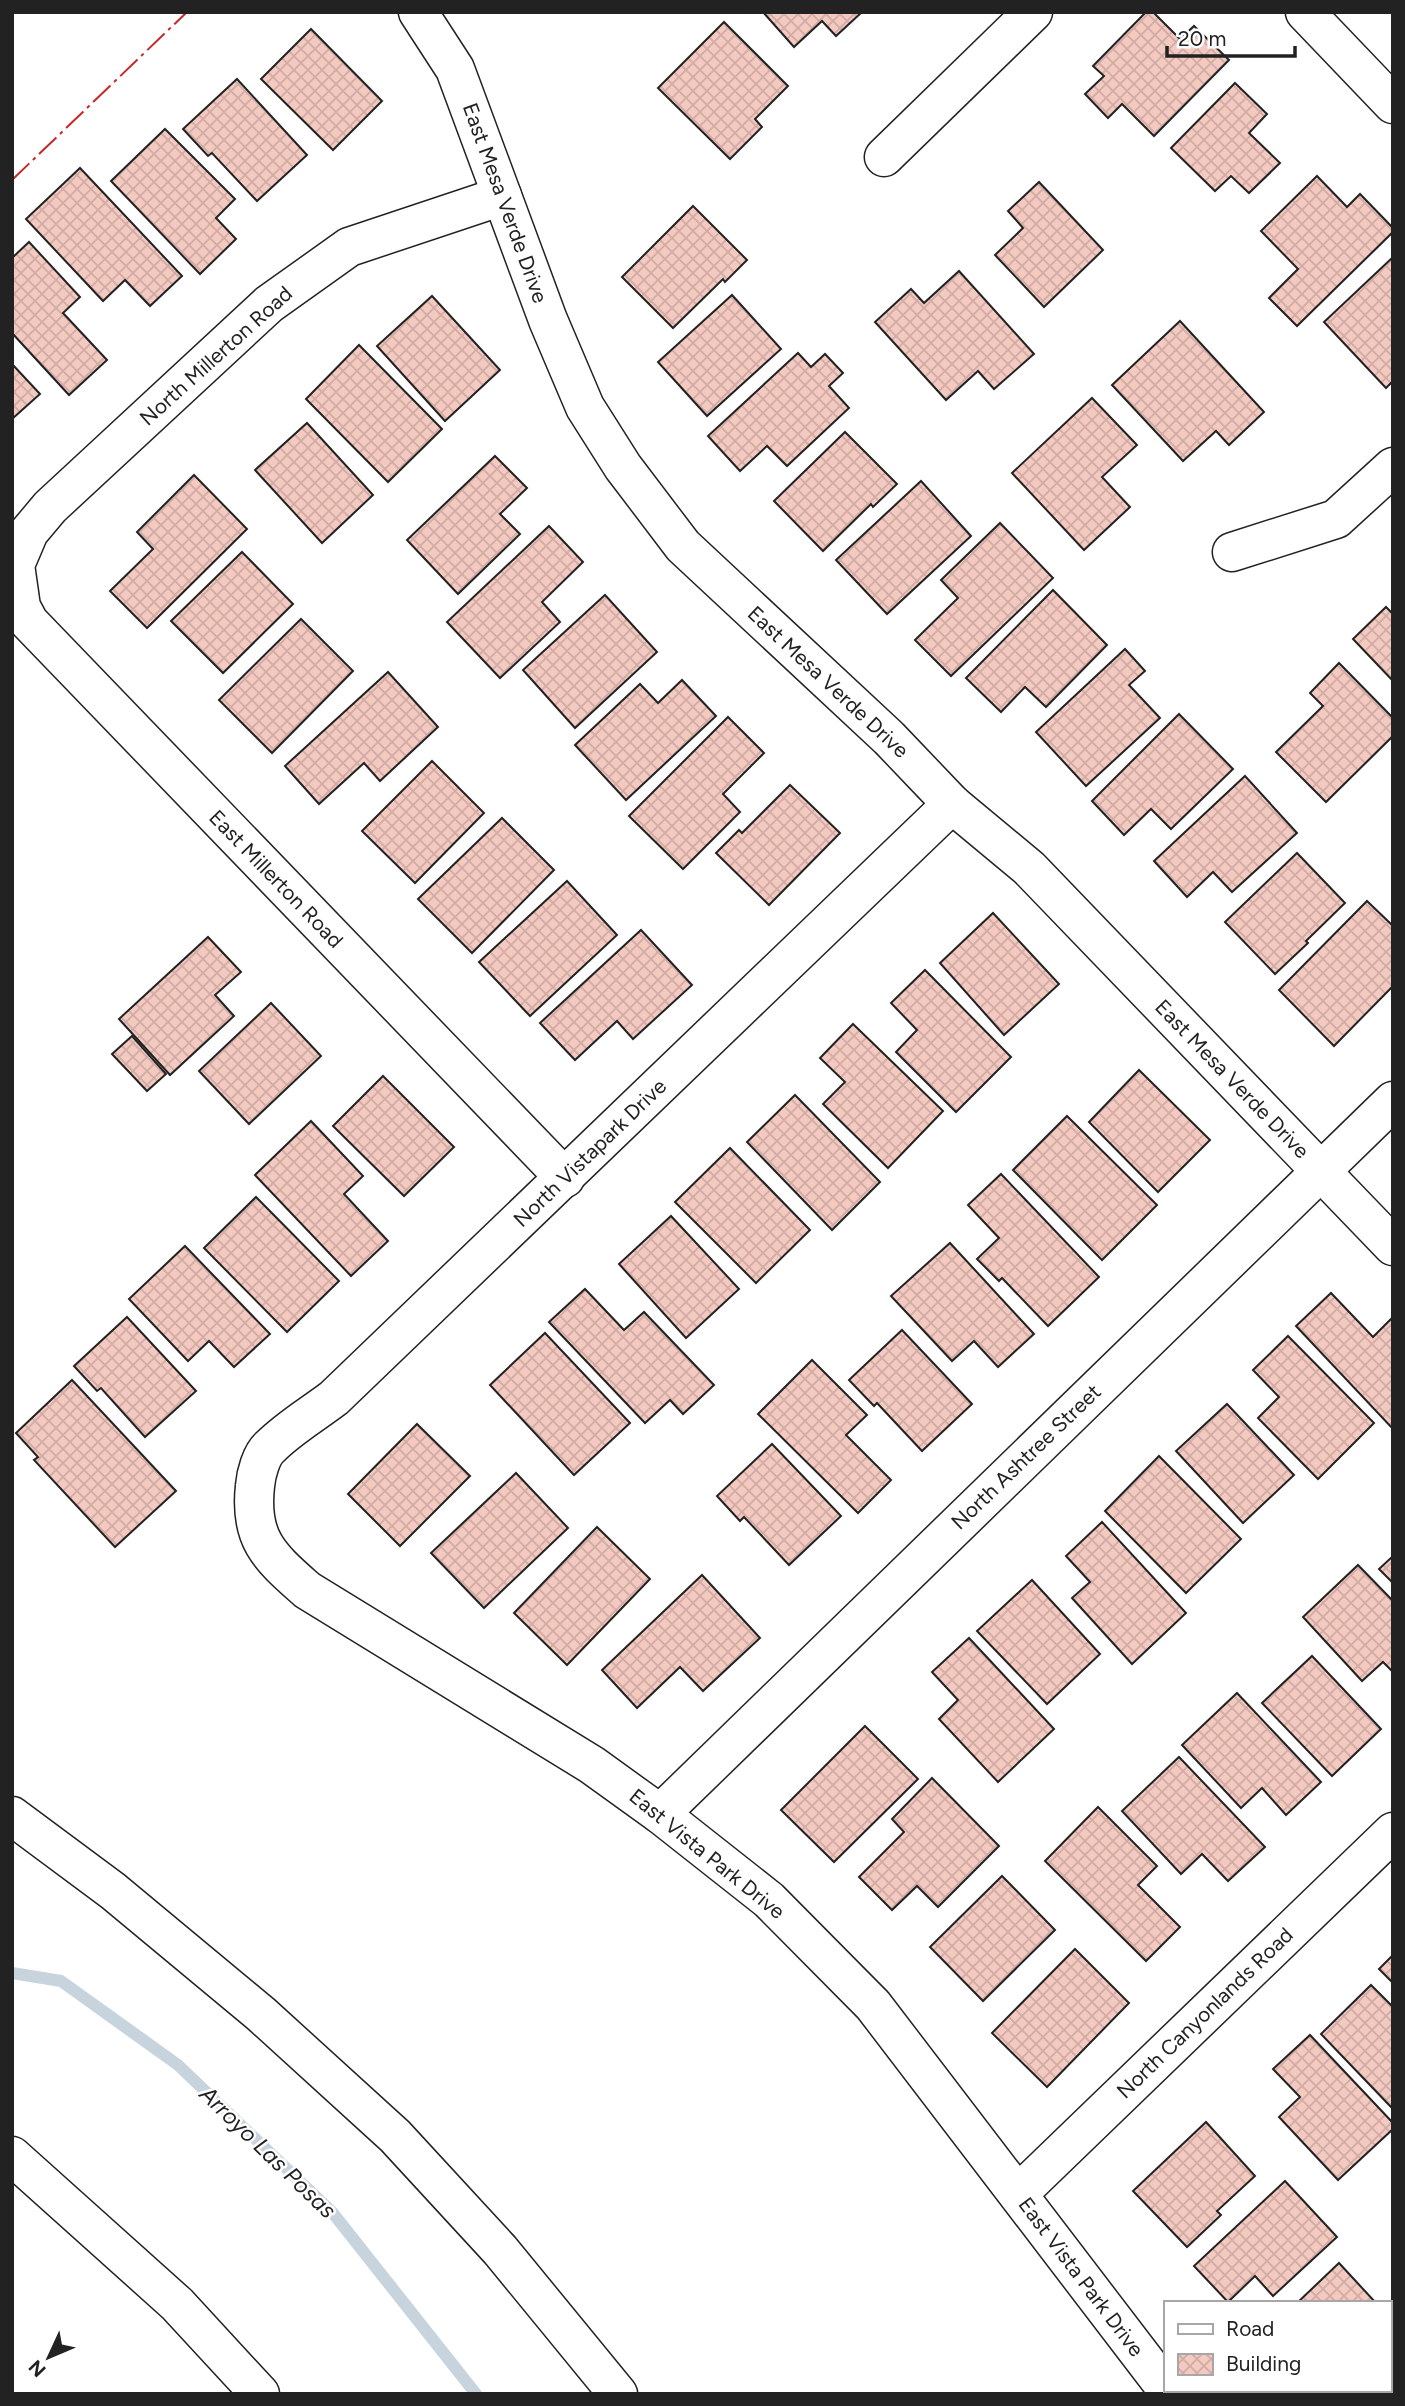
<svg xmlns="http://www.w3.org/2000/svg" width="1405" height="2406" font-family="Figtree,sans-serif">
<defs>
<pattern id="building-cross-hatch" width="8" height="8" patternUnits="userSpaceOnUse" patternTransform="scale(1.75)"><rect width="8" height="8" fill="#f3c9c0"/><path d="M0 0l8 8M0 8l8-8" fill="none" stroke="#d0aca5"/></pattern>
</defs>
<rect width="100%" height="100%" fill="#fff"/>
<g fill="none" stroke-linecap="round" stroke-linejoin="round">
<polyline stroke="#c7d3dd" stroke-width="12" points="12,1973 61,1981 178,2065 332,2212 476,2394"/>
</g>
<g fill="url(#building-cross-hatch)" stroke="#222" stroke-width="2">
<polygon points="763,12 862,12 836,36 822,21 794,47"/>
<polygon points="1146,12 1153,12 1180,39 1194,26 1229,60 1154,136 1122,104 1108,118 1085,94 1104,76 1093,66"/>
<polygon points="724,22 788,86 755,119 762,127 730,159 658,88"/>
<polygon points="311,29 382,101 333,150 261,79"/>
<polygon points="237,79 307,155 257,201 212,153 208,156 183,129"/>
<polygon points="1235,83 1267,114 1249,133 1280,163 1249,193 1231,176 1215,191 1171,148"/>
<polygon points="165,129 235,199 216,218 236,239 200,274 111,181"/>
<polygon points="80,168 182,276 150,306 125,280 103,301 26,219"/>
<polygon points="1317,176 1347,207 1360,194 1393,228 1393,232 1297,326 1269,298 1298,269 1261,231"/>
<polygon points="1039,182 1103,250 1044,307 995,255 1023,228 1008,211"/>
<polygon points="693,206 747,260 725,282 723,279 673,328 622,277"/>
<polygon points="29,242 80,297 63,313 107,360 69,395 12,333 12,258"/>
<polygon points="1393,257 1393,381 1386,388 1324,322"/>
<polygon points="959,271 1034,354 994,389 978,371 946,400 875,322 911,289 924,303"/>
<polygon points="732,295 781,349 707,416 658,362"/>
<polygon points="432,296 500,370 445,421 377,346"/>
<polygon points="1180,321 1264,412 1229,445 1216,431 1183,461 1112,385"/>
<polygon points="359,345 442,429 388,482 306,399"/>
<polygon points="798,353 811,367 825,354 843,373 829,386 849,408 787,466 767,446 740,471 708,436"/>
<polygon points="12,364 40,394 12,419"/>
<polygon points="1092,398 1137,445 1102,477 1130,507 1084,550 1012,473"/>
<polygon points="307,423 373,495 322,543 255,470"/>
<polygon points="845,432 897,484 873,507 871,504 823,551 774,501"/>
<polygon points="495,456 527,488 500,514 520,534 458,594 407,540"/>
<polygon points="194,475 247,529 147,628 110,591 153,549 137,532"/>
<polygon points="921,481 971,536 887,614 836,560"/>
<polygon points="1000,523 1053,578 951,676 915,640 958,598 941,580"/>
<polygon points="549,526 583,562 542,602 560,622 500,678 447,622"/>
<polygon points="242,552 293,604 223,673 171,621"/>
<polygon points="1053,590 1107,645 1046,707 1025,687 1001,712 966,678"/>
<polygon points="605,595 657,652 575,728 523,670"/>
<polygon points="1386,607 1393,614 1393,681 1353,639"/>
<polygon points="301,619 353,671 272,753 219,700"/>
<polygon points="1125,649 1145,671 1129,685 1160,718 1086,786 1036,732"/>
<polygon points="1339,663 1393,718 1393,736 1326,802 1276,752 1323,706 1310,693"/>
<polygon points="388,672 438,727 380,781 364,763 319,804 285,766"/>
<polygon points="682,680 716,716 626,800 575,745 640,684 658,703"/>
<polygon points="1179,714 1233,769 1171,829 1151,809 1124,835 1092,801"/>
<polygon points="728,717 764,753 723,794 740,812 683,869 629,816"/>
<polygon points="432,761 484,813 415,883 362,831"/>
<polygon points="1245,776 1297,833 1232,892 1213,872 1187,897 1154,861"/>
<polygon points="790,785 840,833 769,905 716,853 739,830 742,833"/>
<polygon points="502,818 554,870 472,953 418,899"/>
<polygon points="1297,853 1345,903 1306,941 1308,943 1275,974 1225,922"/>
<polygon points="567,881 617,935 530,1016 479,962"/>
<polygon points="1367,901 1393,926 1393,986 1334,1046 1279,990"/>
<polygon points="993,913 1059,984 1004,1035 940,963"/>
<polygon points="641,930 692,985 633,1039 617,1021 575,1060 540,1023"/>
<polygon points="208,937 241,972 215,995 234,1016 170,1075 119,1019"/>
<polygon points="925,970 1011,1057 956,1112 896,1052 917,1030 891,1003"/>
<polygon points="271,1003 321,1056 249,1124 199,1071"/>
<polygon points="853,1024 943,1111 888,1168 823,1104 845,1082 820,1058"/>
<polygon points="132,1036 166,1074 147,1091 112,1054"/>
<polygon points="1139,1070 1210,1140 1158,1192 1089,1122"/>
<polygon points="383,1076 454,1147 404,1196 333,1126"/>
<polygon points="795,1095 880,1182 832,1230 747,1142"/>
<polygon points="1067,1116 1157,1205 1102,1260 1013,1170"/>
<polygon points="311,1121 363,1176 344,1194 388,1241 351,1276 255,1175"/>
<polygon points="730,1148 810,1230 756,1283 675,1202"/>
<polygon points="1001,1174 1099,1277 1048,1326 1002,1278 999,1281 977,1259 999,1238 968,1205"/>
<polygon points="256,1197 339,1281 287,1332 204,1248"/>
<polygon points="671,1216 739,1289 686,1338 619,1264"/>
<polygon points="950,1243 1034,1334 998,1367 974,1341 952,1361 891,1296"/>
<polygon points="185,1246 270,1334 234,1367 209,1341 188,1361 129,1299"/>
<polygon points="585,1289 624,1330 644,1312 714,1385 683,1414 670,1400 645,1423 549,1322"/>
<polygon points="1331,1293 1373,1337 1393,1317 1393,1429 1296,1326"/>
<polygon points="127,1317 196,1391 145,1437 101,1388 97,1391 74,1366"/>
<polygon points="902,1330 972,1404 922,1451 877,1403 874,1406 849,1380"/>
<polygon points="545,1333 630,1423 574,1475 490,1385"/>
<polygon points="1288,1336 1374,1423 1318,1479 1258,1418 1279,1397 1253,1370"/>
<polygon points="812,1360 867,1415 846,1435 891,1480 858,1513 758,1414"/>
<polygon points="72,1380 176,1491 115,1547 34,1460 38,1457 16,1433"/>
<polygon points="1227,1404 1294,1475 1243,1523 1176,1451"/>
<polygon points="417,1424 470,1476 400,1546 348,1494"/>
<polygon points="772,1444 841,1516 789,1565 744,1517 740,1521 717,1496"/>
<polygon points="1159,1456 1241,1539 1186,1593 1105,1511"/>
<polygon points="516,1473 568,1528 484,1608 431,1553"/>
<polygon points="1102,1522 1186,1613 1132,1664 1072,1598 1090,1582 1066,1556"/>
<polygon points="597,1527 650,1579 567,1665 514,1613"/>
<polygon points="1393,1556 1393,1583 1379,1569"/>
<polygon points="1358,1565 1393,1601 1393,1672 1383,1662 1362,1681 1303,1617"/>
<polygon points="702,1575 760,1638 703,1691 680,1667 637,1708 602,1670"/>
<polygon points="1032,1580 1100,1654 1047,1704 977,1631"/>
<polygon points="969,1638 1054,1729 998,1782 939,1719 958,1700 932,1672"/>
<polygon points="1312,1656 1381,1729 1332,1776 1262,1703"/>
<polygon points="1237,1693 1321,1782 1286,1815 1262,1788 1241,1808 1182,1745"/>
<polygon points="865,1726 918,1779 834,1862 781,1810"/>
<polygon points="1179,1757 1265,1847 1228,1881 1202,1854 1181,1874 1122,1811"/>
<polygon points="932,1778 999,1846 938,1907 917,1886 892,1910 859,1877 904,1832 892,1819"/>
<polygon points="1098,1807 1157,1866 1138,1885 1180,1927 1146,1961 1045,1861"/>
<polygon points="1002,1876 1055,1930 983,2001 930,1947"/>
<polygon points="1075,1949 1129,2003 1047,2087 992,2033"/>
<polygon points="1393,1955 1393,1983 1379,1969"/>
<polygon points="1371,1985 1393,2007 1393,2105 1391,2107 1321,2034"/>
<polygon points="1310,2035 1393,2123 1393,2129 1338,2180 1279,2117 1300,2097 1273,2069"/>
<polygon points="1206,2122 1255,2176 1217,2211 1221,2215 1187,2247 1133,2191"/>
<polygon points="1285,2181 1337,2237 1273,2296 1255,2276 1228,2302 1194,2266"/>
<polygon points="1339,2263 1376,2303 1297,2303"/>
<polygon points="1393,2335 1393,2394 1329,2394 1333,2390 1389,2390 1389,2339"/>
</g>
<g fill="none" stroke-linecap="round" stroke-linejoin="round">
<defs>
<g id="minor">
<polyline points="418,12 455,69 548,320 585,407 623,467 683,546 889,738 952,804 1029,868 1393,1246"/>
<polyline points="1305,12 1393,104"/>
<polyline points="884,157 1033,12"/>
<polyline points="502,196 349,247 269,304 50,507 29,532 15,565 21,607 29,622 565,1178"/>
<polyline points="1232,552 1336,519 1393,467"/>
<path d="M952,804L334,1398C313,1414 289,1428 270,1447C261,1455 256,1474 255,1486C249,1540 270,1557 307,1590L592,1765L660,1814L769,1900L873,2005L1165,2387"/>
<polyline points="660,1814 1393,1101"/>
<polyline points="12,1816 113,1891 261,2014 395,2136 500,2250 618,2394"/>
<polyline points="12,2156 177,2304 260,2394"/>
<polyline points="1018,2194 1393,1832"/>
</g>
</defs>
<use href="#minor" stroke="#222" stroke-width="41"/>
<use href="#minor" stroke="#fff" stroke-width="38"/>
<polyline stroke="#c62828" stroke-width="2" stroke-dasharray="24 5 3.5 5" stroke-linecap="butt" points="12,180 187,12"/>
</g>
<g text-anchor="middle" stroke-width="5" stroke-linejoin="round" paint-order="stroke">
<g font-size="21" fill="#222" stroke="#fff">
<text transform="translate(505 203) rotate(70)" y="7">East Mesa Verde Drive</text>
<text transform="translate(216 356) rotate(-42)" y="7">North Millerton Road</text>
<text transform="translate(828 682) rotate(43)" y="7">East Mesa Verde Drive</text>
<text transform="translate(276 879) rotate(46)" y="7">East Millerton Road</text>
<text transform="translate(1232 1079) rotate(46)" y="7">East Mesa Verde Drive</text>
<text transform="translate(590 1153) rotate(-44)" y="7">North Vistapark Drive</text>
<text transform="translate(1026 1457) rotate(-44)" y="7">North Ashtree Street</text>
<text transform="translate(707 1854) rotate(39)" y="7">East Vista Park Drive</text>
<text transform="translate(1205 2013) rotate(-44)" y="7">North Canyonlands Road</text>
<text transform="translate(1081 2277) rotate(53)" y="7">East Vista Park Drive</text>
</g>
<g font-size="23" font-style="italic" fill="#222" stroke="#fff">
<text transform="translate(268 2152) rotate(44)" y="8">Arroyo Las Posas</text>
</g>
</g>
<rect width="1405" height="2406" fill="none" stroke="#222222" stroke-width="28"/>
<rect x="1164" y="2301" width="228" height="91" fill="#ffffff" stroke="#a7a7a7" stroke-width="2"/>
<rect x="1178" y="2324" width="35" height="10" fill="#ffffff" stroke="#a7a7a7" stroke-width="2"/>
<text x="1226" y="2336" font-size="21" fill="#222222">Road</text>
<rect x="1178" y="2354" width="35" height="21" fill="url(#building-cross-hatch)" stroke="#a7a7a7" stroke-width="2"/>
<text x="1226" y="2371" font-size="21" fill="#222222">Building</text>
<g transform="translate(49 2357) rotate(226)" stroke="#ffffff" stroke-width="5" paint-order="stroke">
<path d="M0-5L12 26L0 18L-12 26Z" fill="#222222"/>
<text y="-10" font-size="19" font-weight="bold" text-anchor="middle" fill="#222222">N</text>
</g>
<path d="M1167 46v10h128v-10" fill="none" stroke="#222222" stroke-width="3.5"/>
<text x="1178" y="46" font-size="21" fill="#222222" stroke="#ffffff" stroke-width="5" paint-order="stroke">20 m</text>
</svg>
